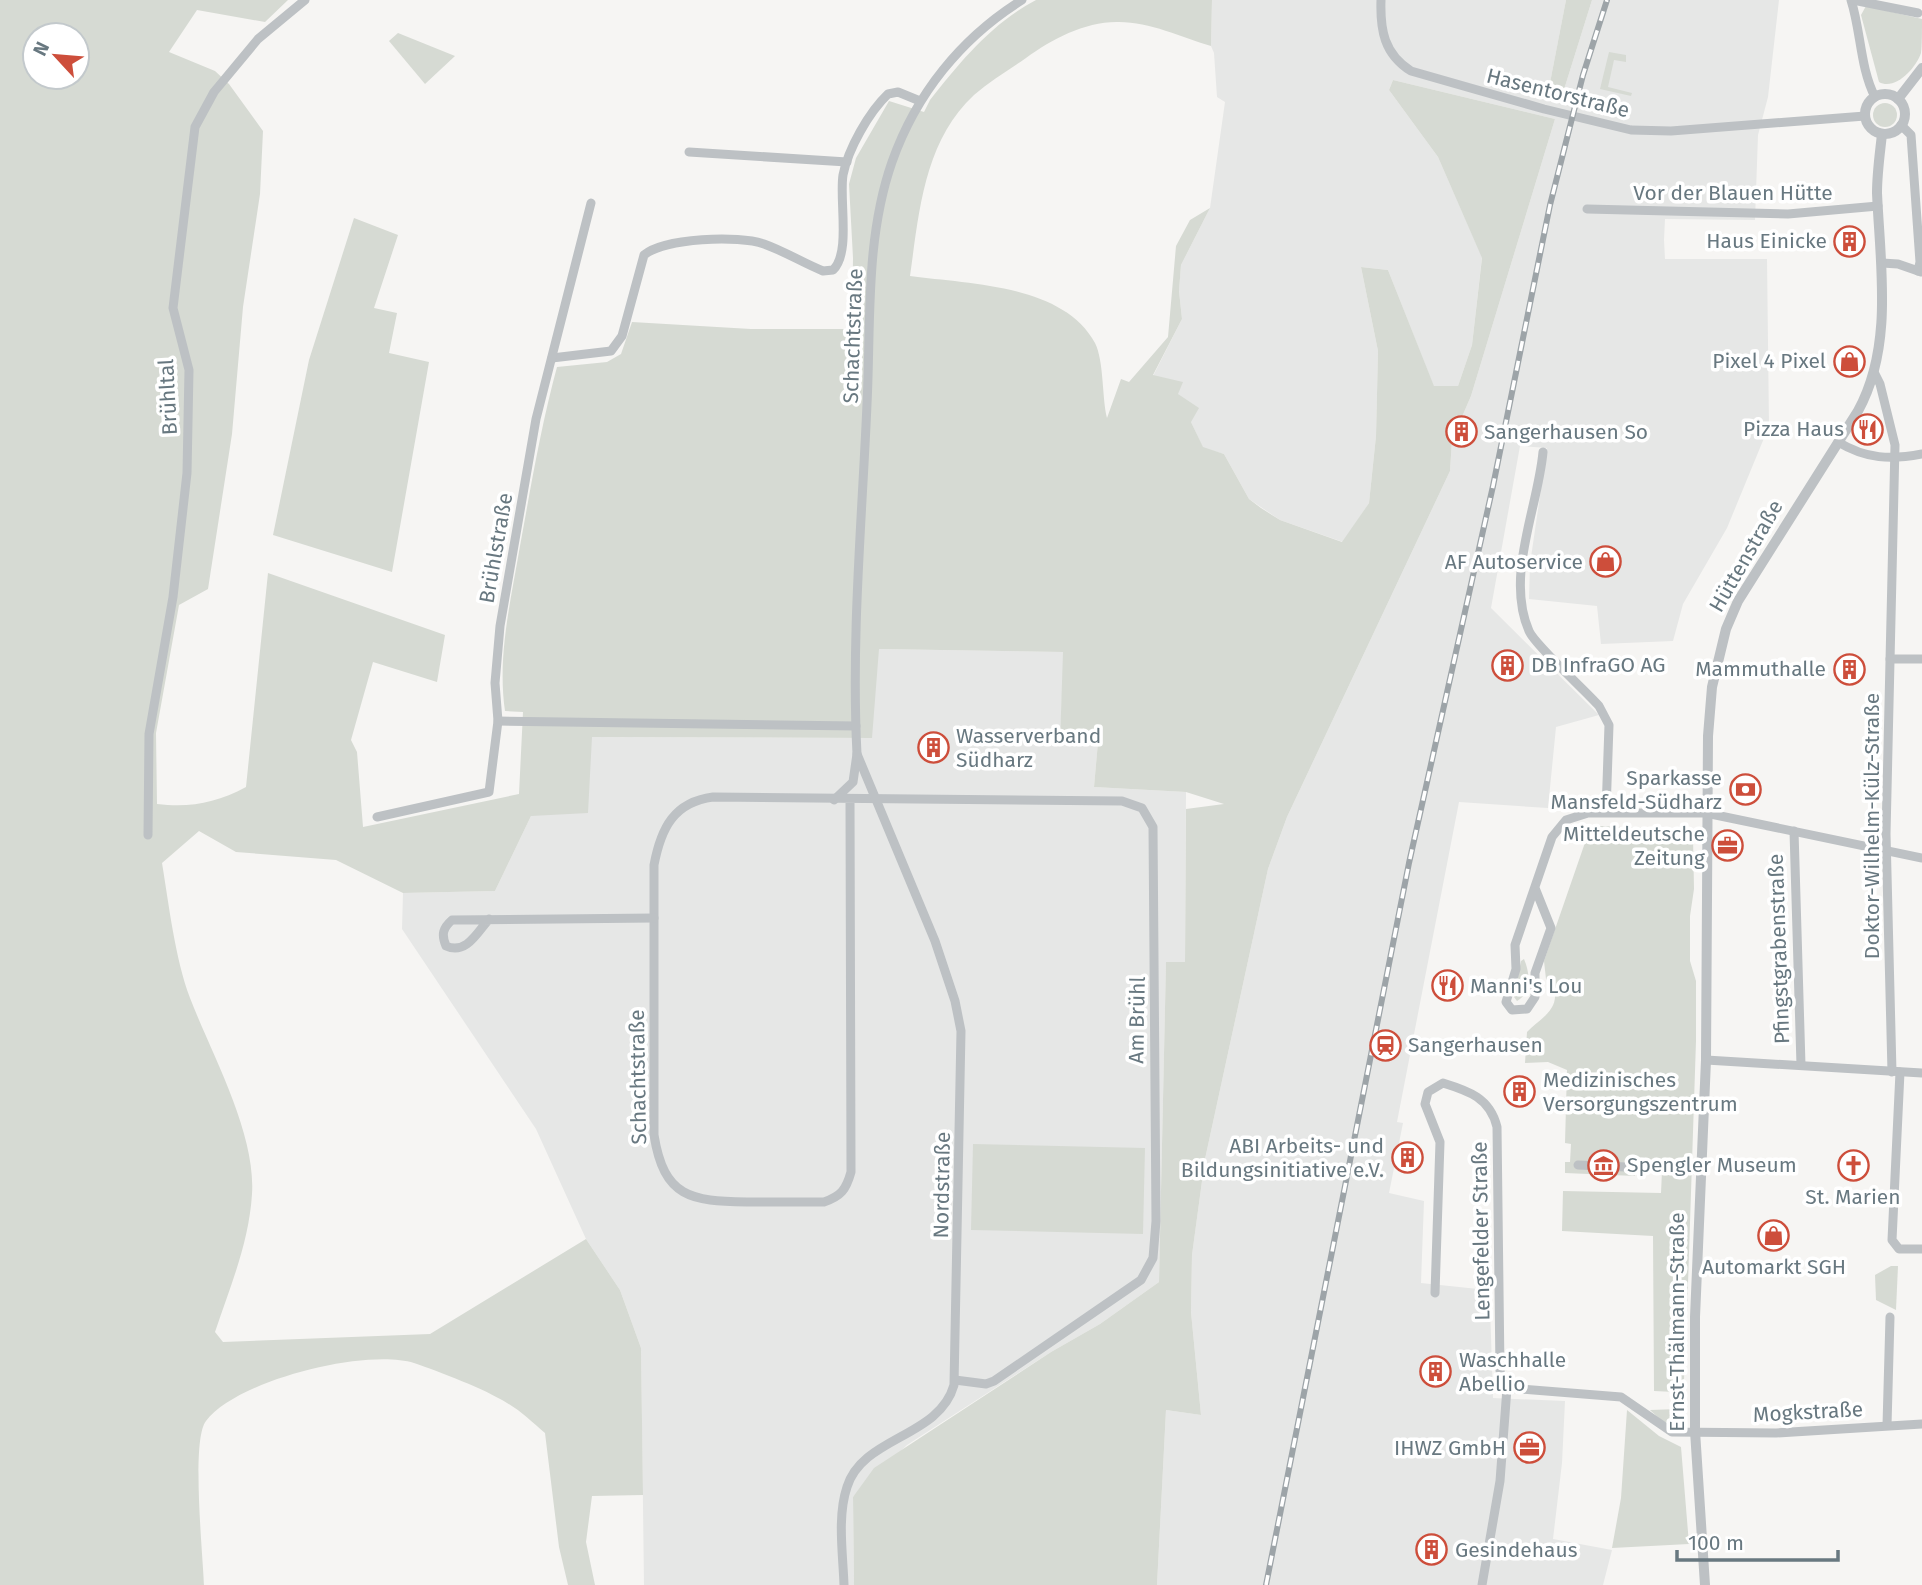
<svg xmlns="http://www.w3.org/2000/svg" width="1922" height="1585" font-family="'Fira Sans',sans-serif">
<rect width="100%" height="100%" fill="#f6f5f3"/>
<g fill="#e6e7e6">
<polygon points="1212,0 1566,0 1548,93 1562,96 1592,0 1779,0 1768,97 1758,135 1755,220 1665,219 1664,240 1665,259 1767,259 1769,426 1727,528 1683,604 1673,641 1601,644 1597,606 1529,599 1530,564 1547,448 1520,446 1491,608 1599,715 1556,727 1548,808 1459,802 1397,1122 1403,1123 1389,1193 1424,1201 1421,1283 1478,1289 1490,1306 1493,1398 1565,1401 1562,1463 1553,1539 1612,1550 1603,1585 1157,1585 1166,1410 1201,1415 1191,1312 1192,1255 1205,1159 1268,869 1287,817 1450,471 1452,440 1471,396 1555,119 1393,80 1389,90 1438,157 1482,257 1472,345 1458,386 1434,387 1388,270 1361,267 1378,351 1376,436 1369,503 1343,542 1280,520 1249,499 1224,454 1203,448 1178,394 1153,376 1182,319 1179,291 1181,265 1210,208 1225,102 1217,97 1214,53 1211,46"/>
<polygon points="878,649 1064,652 1060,741 1098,742 1094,787 1186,792 1185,963 1166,963 1159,1282 1100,1324 1051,1352 907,1445 853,1497 854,1585 644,1585 641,1348 620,1290 586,1239 536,1129 402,929 403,893 495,891 531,816 592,737 871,738"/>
</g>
<g fill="#d6dad3" fill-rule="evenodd">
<path d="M0,0H288L265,22L197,10L169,52L215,71L229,84L263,131L260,194L243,307L232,434L208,589L179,605L156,733L157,804C190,808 216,803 246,787L268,573L445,635L437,682L373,662L351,740L357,752L363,827L519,794L523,712L505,711C497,656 511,600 520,546C531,486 541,426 557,367L607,362L621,354L632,322L751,329H852L853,258L849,184L856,158L889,101L924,112L930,100C961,61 991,24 1036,0H1212L1211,46C1181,37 1150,22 1119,22C1086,21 1052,39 1026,58C1009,70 990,81 974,95C924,141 919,213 910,276C968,284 1063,284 1095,343C1104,361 1102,398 1107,418L1121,379L1129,382L1168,337L1176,246L1190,220L1210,208L1181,265L1179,291L1182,319L1153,375L1183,382L1178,394L1199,408L1191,422L1203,447L1224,454L1249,499L1261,508L1280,520L1342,542L1369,503L1376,436L1378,351L1361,267L1388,270L1434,386H1458L1472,345L1482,258L1438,157L1389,90L1393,80L1555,119L1471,396L1452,440L1450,471L1287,817L1268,869L1205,1159L1192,1255L1191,1312L1201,1415L1166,1410L1157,1585H854L853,1497L874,1468L1051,1352L1100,1324L1159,1282L1166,962H1185L1186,809L1224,804L1186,792L1094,787L1098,742H1060L1063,652L879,649L872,738L592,737L588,813L531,816L495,891L403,893L336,860L236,852L199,831L162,863C169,905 175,958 190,998C212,1055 256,1133 252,1194C249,1243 230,1287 215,1332L223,1342L430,1334L586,1239L620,1290L641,1348L643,1495L592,1496L586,1542L595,1585H568L559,1547L545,1433C533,1423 521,1411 507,1403C485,1389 440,1372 414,1363C366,1348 237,1380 206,1421C191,1440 203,1556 204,1585H0ZM35,35H77V77H35Z"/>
<polygon points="1566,0 1592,0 1562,96 1548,93"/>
<path d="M1866,6L1922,19C1922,29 1922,44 1921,53C1916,68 1895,91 1879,82L1861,15Z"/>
<polygon points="398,33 455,56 425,84 389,41"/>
<polygon points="1609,52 1626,55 1626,62 1614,60 1608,87 1632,93 1631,96 1600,89"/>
<circle cx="1885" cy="115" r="12"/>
<polygon points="354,218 398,235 374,308 397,313 389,353 429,362 392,572 273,535 309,360"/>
<path d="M1600,826L1692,830L1693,837L1694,889L1690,916V961L1696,981V1041L1687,1314L1681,1315L1680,1333L1686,1334L1684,1379L1675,1392L1654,1391L1653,1236L1562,1231L1563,1191L1661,1193L1662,1171L1635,1172V1176L1565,1173V1162H1570L1571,1144L1565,1143L1567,1070L1548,1062L1525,1063L1527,1032C1540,1018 1560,1011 1554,987L1546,979L1544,961L1588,834Z"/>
<path d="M1524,959C1530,973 1532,993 1517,1001L1514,997L1521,961Z"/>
<polygon points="973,1144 1145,1148 1143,1234 971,1230"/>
<polygon points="1891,1266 1898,1266 1896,1310 1876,1300 1875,1275"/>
<polygon points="1679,1409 1680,1422 1676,1426 1662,1421 1650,1410"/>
<polygon points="1627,1410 1659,1436 1681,1447 1689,1544 1612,1548 1621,1498"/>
</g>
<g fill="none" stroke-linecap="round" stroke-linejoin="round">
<g stroke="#bdc1c4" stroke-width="9">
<path d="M1381,0C1380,30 1384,54 1411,71L1544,109L1631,130L1671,131L1865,116"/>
<path d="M1851,0C1861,31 1860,68 1875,97"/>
<polyline points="1853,0 1918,13"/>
<polyline points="1901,125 1911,135 1920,262 1918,271"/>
<polyline points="689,152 847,162"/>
<polyline points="1587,209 1788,214 1878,206"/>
<polyline points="1882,263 1898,264 1921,272"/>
<path d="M552,358L611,351L622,336L644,255C664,238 739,235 764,244C784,251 803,263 823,271L833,270C851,253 839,200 843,175C848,149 869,112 888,94L898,92L920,101"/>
<polyline points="1875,374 1880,384 1895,445 1886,834 1892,1072"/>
<path d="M1838,442C1866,459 1891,460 1922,454"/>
<path d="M1543,452C1538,508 1505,576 1529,631C1535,645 1586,691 1599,706L1609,725L1606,812"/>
<polyline points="1890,659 1922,659"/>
<polyline points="498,721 856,726"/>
<path d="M834,800L853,782L857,754C851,638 862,520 867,404C871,323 865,239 892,162C916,94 961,38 1022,0"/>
<path d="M850,800L851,1172C846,1190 841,1196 824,1202C798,1202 773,1202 747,1202C691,1201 664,1198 654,1135V865C661,828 674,802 713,797L1122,801L1142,808L1153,827L1156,1221L1153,1258L1141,1280L994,1381L986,1384L955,1380"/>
<polyline points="377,817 489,792 498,721 495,683 500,626 536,419 591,203"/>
<polyline points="1794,831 1801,1065"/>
<polyline points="148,835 149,734 173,597 187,473 189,370 173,308 195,127 214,92 258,39 305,0"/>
<polyline points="1535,888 1551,928 1535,973 1535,997 1527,1009 1512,1010 1506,1002 1516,969 1515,945 1552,837 1566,820 1588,813 1706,813 1922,858"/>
<path d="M489,919C477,933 466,955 446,946C441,934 443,928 452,920L654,918"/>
<polyline points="1706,1060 1922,1073"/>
<polyline points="1900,1072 1892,1240 1899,1249 1922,1249"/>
<polyline points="1578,1165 1699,1170"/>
<path d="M1435,1293L1440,1142L1425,1104L1428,1092L1443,1083C1469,1091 1490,1098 1497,1127L1500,1370L1501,1381L1507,1388"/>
<polyline points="1507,1388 1621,1397 1672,1432 1776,1433 1922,1424"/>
<polyline points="1887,1425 1890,1317"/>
<path d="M844,1585C843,1554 837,1517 847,1487C863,1436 939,1438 954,1385L961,1031L955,1001L935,941L857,754"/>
<polyline points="1482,1585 1500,1481 1507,1388"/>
</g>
<g stroke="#bdc1c4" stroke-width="10">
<circle cx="1885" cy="114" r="20"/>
<polyline points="1898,99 1922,68"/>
<path d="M1705,1585L1695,1431V1317L1706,1060L1708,736L1712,687L1726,629L1738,601L1858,411C1894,346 1880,263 1877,193C1877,173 1880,153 1882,134"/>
</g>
<defs>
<polyline id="rail" points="1266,1585 1409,863 1493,486 1550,205 1583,75 1607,0"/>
</defs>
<use href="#rail" stroke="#9da4a8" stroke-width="6"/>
<use href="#rail" stroke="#fff" stroke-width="3.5" stroke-dasharray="10" stroke-linecap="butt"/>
</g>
<defs>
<symbol id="building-ring" viewBox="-11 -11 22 22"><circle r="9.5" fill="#fff" stroke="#cd4e3b" stroke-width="1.5"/><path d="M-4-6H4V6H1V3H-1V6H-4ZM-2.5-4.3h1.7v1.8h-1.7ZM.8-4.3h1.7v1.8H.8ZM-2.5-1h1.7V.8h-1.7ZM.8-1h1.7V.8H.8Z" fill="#cd4e3b"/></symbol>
<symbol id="shop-ring" viewBox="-11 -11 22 22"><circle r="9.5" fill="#fff" stroke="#cd4e3b" stroke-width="1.5"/><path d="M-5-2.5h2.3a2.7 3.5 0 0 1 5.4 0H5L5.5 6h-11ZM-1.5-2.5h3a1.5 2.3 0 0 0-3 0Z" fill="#cd4e3b"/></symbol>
<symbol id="restaurant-ring" viewBox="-11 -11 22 22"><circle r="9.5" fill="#fff" stroke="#cd4e3b" stroke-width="1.5"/><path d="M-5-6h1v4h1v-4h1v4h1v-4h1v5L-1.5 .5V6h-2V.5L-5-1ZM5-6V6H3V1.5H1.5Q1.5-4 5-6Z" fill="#cd4e3b"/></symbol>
<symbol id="bank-ring" viewBox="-11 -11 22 22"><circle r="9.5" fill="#fff" stroke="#cd4e3b" stroke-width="1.5"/><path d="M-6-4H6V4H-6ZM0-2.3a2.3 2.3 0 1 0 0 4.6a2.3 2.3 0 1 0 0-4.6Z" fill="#cd4e3b"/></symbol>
<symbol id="office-ring" viewBox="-11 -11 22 22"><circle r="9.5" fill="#fff" stroke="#cd4e3b" stroke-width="1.5"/><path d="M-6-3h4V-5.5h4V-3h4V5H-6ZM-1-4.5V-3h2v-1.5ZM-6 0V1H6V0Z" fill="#cd4e3b"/></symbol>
<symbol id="station-ring" viewBox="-11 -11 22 22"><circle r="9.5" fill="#fff" stroke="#cd4e3b" stroke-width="1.5"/><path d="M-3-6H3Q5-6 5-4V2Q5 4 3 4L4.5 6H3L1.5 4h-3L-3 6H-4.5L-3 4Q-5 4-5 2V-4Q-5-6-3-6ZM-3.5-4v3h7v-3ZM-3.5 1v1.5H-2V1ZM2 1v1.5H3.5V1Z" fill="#cd4e3b"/></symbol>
<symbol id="museum-ring" viewBox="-11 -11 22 22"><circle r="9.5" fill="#fff" stroke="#cd4e3b" stroke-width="1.5"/><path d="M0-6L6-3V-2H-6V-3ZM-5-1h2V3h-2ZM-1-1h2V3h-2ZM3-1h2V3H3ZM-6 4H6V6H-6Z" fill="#cd4e3b"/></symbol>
<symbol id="church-ring" viewBox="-11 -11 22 22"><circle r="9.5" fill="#fff" stroke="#cd4e3b" stroke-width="1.5"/><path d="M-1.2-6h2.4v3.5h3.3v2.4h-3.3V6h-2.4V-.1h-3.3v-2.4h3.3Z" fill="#cd4e3b"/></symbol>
</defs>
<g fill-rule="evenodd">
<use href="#building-ring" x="1832" y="224" width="35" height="35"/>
<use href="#shop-ring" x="1832" y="344" width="35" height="35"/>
<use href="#restaurant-ring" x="1850" y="412" width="35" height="35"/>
<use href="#building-ring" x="1444" y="414" width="35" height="35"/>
<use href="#shop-ring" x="1588" y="544" width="35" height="35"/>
<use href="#building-ring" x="1490" y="648" width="35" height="35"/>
<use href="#building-ring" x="1832" y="652" width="35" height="35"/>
<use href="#building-ring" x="916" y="730" width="35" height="35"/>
<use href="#bank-ring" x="1728" y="772" width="35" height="35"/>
<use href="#office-ring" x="1710" y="828" width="35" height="35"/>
<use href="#restaurant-ring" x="1430" y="968" width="35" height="35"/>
<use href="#station-ring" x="1368" y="1028" width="35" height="35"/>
<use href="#building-ring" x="1502" y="1074" width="35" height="35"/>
<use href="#building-ring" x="1390" y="1140" width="35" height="35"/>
<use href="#museum-ring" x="1586" y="1148" width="35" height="35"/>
<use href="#church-ring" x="1836" y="1148" width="35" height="35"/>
<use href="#shop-ring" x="1756" y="1218" width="35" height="35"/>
<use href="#building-ring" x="1418" y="1354" width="35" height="35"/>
<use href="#office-ring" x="1512" y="1430" width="35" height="35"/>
<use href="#building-ring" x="1414" y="1532" width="35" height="35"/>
</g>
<g text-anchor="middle" stroke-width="7" stroke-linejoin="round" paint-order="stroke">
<g font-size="21" fill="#687880" stroke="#fff">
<text transform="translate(1558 93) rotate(14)" y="7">Hasentorstraße</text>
<text x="1733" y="200">Vor der Blauen Hütte</text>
<text transform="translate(853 336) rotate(-88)" y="7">Schachtstraße</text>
<text transform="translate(168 397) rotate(-93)" y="7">Brühltal</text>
<text transform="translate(496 548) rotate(-80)" y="7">Brühlstraße</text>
<text transform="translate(1746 556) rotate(-60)" y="7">Hüttenstraße</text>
<text transform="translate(1872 826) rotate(-90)" y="7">Doktor-Wilhelm-Külz-Straße</text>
<text transform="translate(1779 949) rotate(-92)" y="7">Pfingstgrabenstraße</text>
<text transform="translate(1137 1020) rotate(-89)" y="7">Am Brühl</text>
<text transform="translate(638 1077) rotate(-91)" y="7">Schachtstraße</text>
<text transform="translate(942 1185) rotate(-89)" y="7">Nordstraße</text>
<text transform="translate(1481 1231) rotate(-91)" y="7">Lengefelder Straße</text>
<text transform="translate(1677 1322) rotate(-90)" y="7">Ernst-Thälmann-Straße</text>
<text transform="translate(1808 1412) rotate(-3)" y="7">Mogkstraße</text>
</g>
<g font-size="21" fill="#687880" stroke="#fff" text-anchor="end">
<text x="1827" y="248">Haus Einicke</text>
<text x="1826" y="368">Pixel 4 Pixel</text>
<text x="1844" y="436">Pizza Haus</text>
<text x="1484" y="439" text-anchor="start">Sangerhausen So</text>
<text x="1583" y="569">AF Autoservice</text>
<text x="1531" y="672" text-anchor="start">DB InfraGO AG</text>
<text x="1826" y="676">Mammuthalle</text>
<text x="956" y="743" text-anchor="start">Wasserverband<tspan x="956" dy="24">Südharz</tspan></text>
<text x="1722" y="785">Sparkasse<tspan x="1722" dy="24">Mansfeld-Südharz</tspan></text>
<text x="1705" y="841">Mitteldeutsche<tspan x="1705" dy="24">Zeitung</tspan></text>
<text x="1470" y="993" text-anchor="start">Manni's Lou</text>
<text x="1408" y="1052" text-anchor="start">Sangerhausen</text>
<text x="1543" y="1087" text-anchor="start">Medizinisches<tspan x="1543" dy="24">Versorgungszentrum</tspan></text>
<text x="1384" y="1153">ABI Arbeits- und<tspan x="1384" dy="24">Bildungsinitiative e.V.</tspan></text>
<text x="1627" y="1172" text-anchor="start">Spengler Museum</text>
<text x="1853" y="1204" text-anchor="middle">St. Marien</text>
<text x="1774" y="1274" text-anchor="middle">Automarkt SGH</text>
<text x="1459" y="1367" text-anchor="start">Waschhalle<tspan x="1459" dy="24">Abellio</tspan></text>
<text x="1506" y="1455">IHWZ GmbH</text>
<text x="1455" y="1557" text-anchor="start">Gesindehaus</text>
</g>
</g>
<g transform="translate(56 56) rotate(296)"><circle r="33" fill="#ffffff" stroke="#c3c9cc" stroke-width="2"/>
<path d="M0-5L12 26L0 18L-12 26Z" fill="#cd4e3b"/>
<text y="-10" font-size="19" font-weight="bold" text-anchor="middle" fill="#687880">N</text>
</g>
<path d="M1677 1550v10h161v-10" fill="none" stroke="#687880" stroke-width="3.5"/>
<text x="1688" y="1550" font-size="21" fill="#687880" stroke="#ffffff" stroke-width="5" paint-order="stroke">100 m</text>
</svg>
